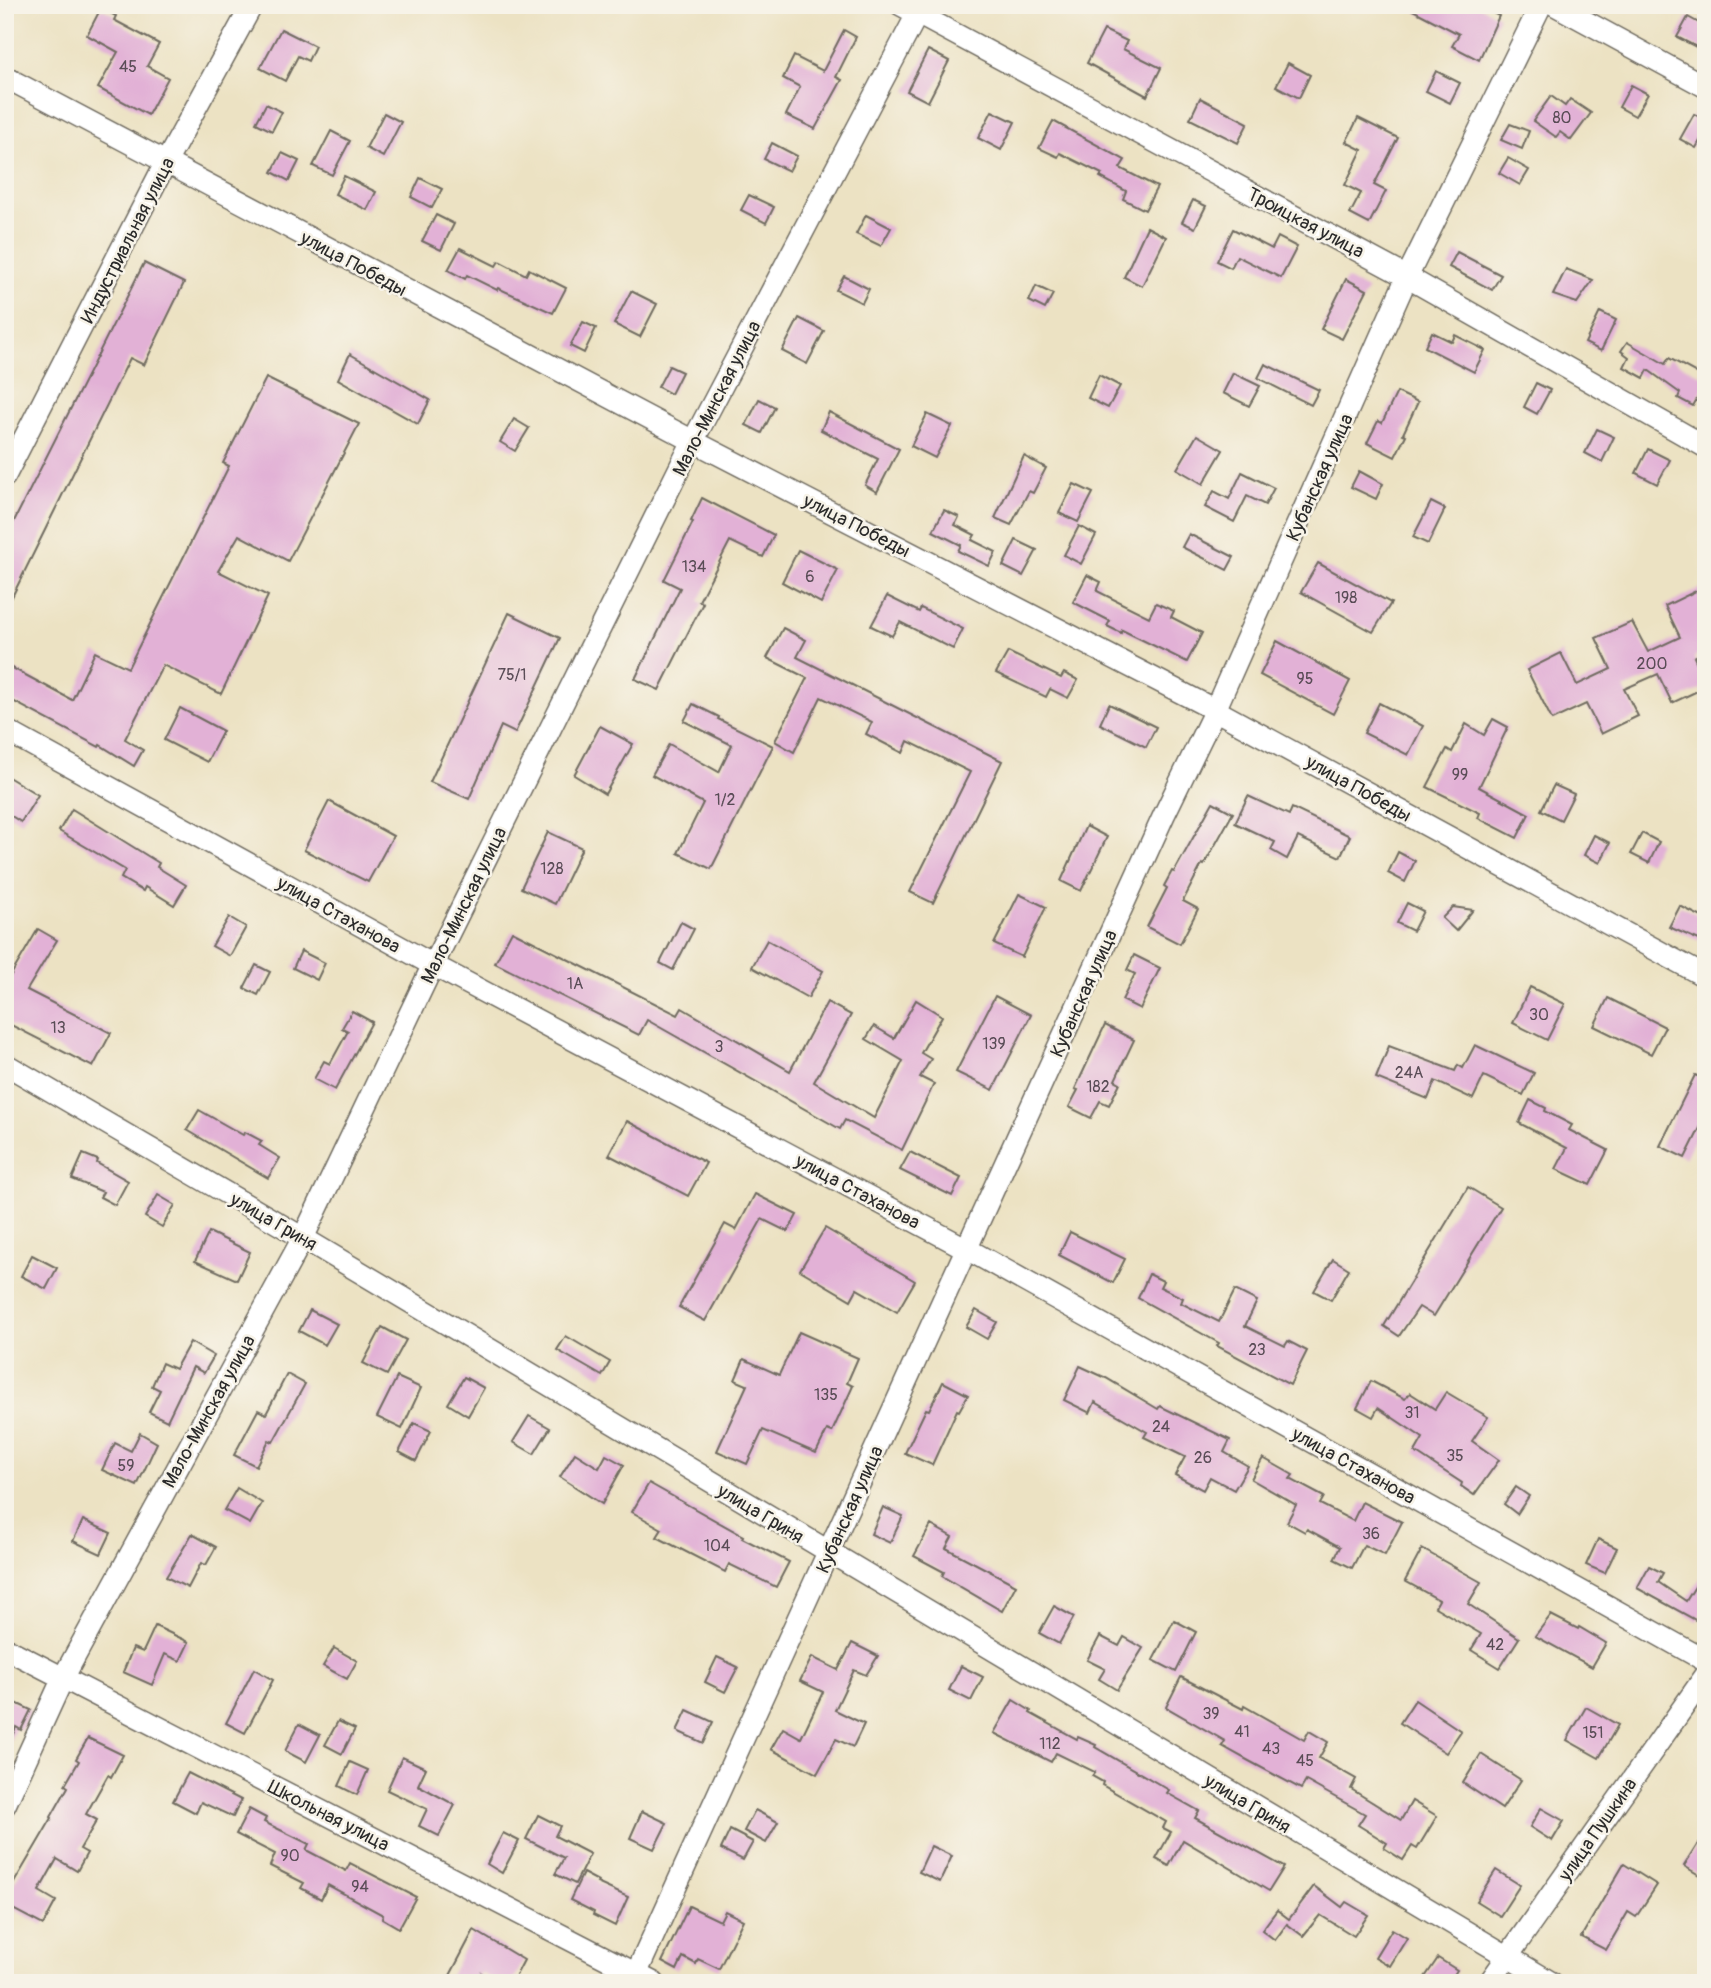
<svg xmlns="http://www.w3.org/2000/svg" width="1711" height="1988" font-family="Pangolin,sans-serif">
<rect width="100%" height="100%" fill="#f7f3e8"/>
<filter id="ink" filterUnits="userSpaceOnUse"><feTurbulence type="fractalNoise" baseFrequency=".0143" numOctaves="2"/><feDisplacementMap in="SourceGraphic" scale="14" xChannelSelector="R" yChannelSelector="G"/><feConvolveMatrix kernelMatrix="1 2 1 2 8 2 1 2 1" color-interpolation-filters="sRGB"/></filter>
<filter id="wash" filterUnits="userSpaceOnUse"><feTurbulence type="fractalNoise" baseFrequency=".00686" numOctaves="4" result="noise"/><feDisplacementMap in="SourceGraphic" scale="28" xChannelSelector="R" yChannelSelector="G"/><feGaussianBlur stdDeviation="1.57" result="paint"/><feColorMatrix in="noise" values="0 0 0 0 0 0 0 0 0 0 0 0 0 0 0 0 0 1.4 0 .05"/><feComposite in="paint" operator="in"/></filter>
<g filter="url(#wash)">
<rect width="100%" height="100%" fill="#ece2c3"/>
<g id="blocks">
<g fill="#e2b1d6">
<polygon points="1403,5 1477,5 1499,16 1479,60 1452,46 1459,34"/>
<polygon points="101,8 116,16 114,20 159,44 147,66 168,78 148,115 98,88 118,52 87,35"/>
<polygon points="1688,17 1706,27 1706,52 1677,37"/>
<polygon points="281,29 315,46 308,61 298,56 285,81 260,68"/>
<polygon points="844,30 856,37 836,77 842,80 815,129 786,115 800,87 783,78 794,56 823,71"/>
<polygon points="1104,30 1127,41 1123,49 1161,68 1147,96 1087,63"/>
<polygon points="928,50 949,61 928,102 907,91"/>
<polygon points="1288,63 1310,75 1299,98 1276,86"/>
<polygon points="1436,71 1460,83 1450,103 1426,91"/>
<polygon points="1631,85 1648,94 1635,116 1619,107"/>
<polygon points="1551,96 1565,106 1570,99 1591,113 1571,140 1560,132 1556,137 1533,121"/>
<polygon points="1200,98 1248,123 1238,143 1190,119"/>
<polygon points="266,104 282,112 272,131 256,123"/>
<polygon points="992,111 1015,122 1001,150 978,138"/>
<polygon points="384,113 401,122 383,157 366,148"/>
<polygon points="1694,114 1706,120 1706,130 1696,148 1680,139"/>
<polygon points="1358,118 1398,138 1374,185 1386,191 1369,224 1350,214 1361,193 1345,185 1362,150 1346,142"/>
<polygon points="1053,121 1125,160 1120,168 1157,187 1145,210 1123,199 1126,191 1100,177 1102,174 1060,153 1058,157 1039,148"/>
<polygon points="1510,124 1529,131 1522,149 1501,140"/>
<polygon points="331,131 350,141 332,175 313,166"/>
<polygon points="772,143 797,156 789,171 764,159"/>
<polygon points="282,153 299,161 289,181 272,172"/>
<polygon points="1508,158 1529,170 1520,185 1499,173"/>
<polygon points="344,176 376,192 367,210 335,194"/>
<polygon points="420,178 442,189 432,208 411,197"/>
<polygon points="749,195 774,207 766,223 741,210"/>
<polygon points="1193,200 1206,206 1195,228 1182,222"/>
<polygon points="436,215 454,224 441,250 422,241"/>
<polygon points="866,215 891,228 881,246 856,234"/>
<polygon points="1147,227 1166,237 1142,286 1124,277"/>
<polygon points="1233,229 1272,249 1278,237 1297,247 1281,278 1237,256 1231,268 1217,261"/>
<polygon points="460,248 496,266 499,261 526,275 529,269 566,288 553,313 498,288 497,290 467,275 465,279 448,270"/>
<polygon points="1457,252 1501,275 1492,290 1449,267"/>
<polygon points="144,263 184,283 144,365 130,358 5,611 5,539"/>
<polygon points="1566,269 1593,280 1577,303 1553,295"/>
<polygon points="844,276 869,289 862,303 836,290"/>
<polygon points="1346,279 1367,290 1342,339 1321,329"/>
<polygon points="1036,286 1053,294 1045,309 1029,301"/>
<polygon points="631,291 657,304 640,337 614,324"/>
<polygon points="1600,312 1616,320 1601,351 1585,343"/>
<polygon points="799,318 824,331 807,364 782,351"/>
<polygon points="583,322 596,328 584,353 570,346"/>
<polygon points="1432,332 1452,342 1455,335 1485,350 1474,372 1425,347"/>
<polygon points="1627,342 1665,364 1669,358 1706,378 1706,383 1693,406 1678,398 1680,393 1648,370 1644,378 1624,367 1629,357 1621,351"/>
<polygon points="350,354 430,400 418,424 338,379"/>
<polygon points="1265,364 1319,390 1311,405 1258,378"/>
<polygon points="669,366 682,372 671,394 658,387"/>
<polygon points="1233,373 1260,386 1249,406 1223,393"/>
<polygon points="1099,375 1120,386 1108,408 1088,398"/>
<polygon points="266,378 359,424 288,561 239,535 218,571 268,596 221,694 163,665 125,739 143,750 134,766 100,745 99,747 5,697 5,664 72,700 95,652 128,668 229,466 223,463"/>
<polygon points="1536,383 1550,390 1537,414 1524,407"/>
<polygon points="1397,392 1418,402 1403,434 1406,435 1395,457 1367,443 1378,421 1382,423"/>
<polygon points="759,399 775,407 762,433 746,425"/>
<polygon points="829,412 899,449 877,492 865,485 878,459 821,430"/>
<polygon points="927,414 952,426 935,458 911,446"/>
<polygon points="514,419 529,428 515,451 500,442"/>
<polygon points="1597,429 1614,437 1602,462 1585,453"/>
<polygon points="1197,435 1223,450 1203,484 1177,469"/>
<polygon points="1648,449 1670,460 1657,484 1636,473"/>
<polygon points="1024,456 1046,468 1033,493 1029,491 1011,525 995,518"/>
<polygon points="1359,471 1383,484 1376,499 1351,487"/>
<polygon points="1242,472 1274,488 1265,505 1247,496 1234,522 1205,507 1214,491 1229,499"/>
<polygon points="1074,484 1093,493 1078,522 1059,513"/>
<polygon points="702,498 774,535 763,557 730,541 699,601 703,603 659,690 635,679 680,588 664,580 693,522 691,521"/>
<polygon points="1431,502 1445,509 1428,544 1413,537"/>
<polygon points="944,510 959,517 955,525 975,535 972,540 996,552 989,566 958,551 961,545 933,531"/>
<polygon points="1079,526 1096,535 1081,564 1064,555"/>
<polygon points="1189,534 1234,557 1227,570 1182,547"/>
<polygon points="1016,540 1037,550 1023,576 1003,566"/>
<polygon points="798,550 838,570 821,603 782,582"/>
<polygon points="1318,563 1391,603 1373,632 1301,592"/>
<polygon points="1087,575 1101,582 1097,591 1149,617 1156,603 1174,611 1171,617 1202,633 1187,662 1122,630 1121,633 1107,626 1110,621 1073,602"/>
<polygon points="1706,586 1706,651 1694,657 1706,682 1706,687 1672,703 1658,674 1624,689 1638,716 1601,734 1586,704 1552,720 1527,670 1561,653 1577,685 1611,669 1596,638 1632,622 1648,652 1680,637 1665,606"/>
<polygon points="887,596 919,612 921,608 963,629 953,649 900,622 892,636 871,626"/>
<polygon points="509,613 560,638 515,733 501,726 469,799 430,782"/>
<polygon points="783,628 806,640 797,657 1002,761 933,903 910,892 970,772 908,741 903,753 866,734 872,722 821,697 794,752 775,741 807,678 767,658"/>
<polygon points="1277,641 1350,681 1333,714 1260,675"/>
<polygon points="1008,652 1061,678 1064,673 1078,680 1068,698 1050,689 1046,697 996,673"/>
<polygon points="1379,703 1423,726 1408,755 1364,733"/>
<polygon points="693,704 719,717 718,719 773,746 711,869 678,853 703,803 652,775 669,744 719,772 732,745 684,721"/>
<polygon points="1109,704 1156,727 1146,747 1100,724"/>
<polygon points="180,708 223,731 207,762 164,740"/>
<polygon points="1493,719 1508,727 1479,787 1529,814 1517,838 1478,818 1480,813 1427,787 1447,749 1452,752 1466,724 1484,735"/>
<polygon points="600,726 633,744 605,794 574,775"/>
<polygon points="5,775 38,795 21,822 5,812"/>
<polygon points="1554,785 1574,794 1561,820 1541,810"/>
<polygon points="1248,796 1289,815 1292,808 1350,836 1340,857 1298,837 1287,859 1271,850 1275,842 1235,823"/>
<polygon points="329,801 393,836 368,882 304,850"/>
<polygon points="1213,802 1233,813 1204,865 1202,864 1183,901 1198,909 1180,944 1147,927 1167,888 1164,886 1172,871 1174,872"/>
<polygon points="72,809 159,863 157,867 186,885 174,905 145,887 143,891 121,878 125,870 59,831"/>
<polygon points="1086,826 1107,837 1081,891 1061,881"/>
<polygon points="548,832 582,848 555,904 521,888"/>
<polygon points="1642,833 1659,842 1649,863 1631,854"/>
<polygon points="1594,835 1610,843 1600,863 1584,855"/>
<polygon points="1398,852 1415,861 1405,882 1388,873"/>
<polygon points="1019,894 1046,907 1022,957 994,944"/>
<polygon points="1407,903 1423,911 1413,931 1397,923"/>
<polygon points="1680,906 1706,919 1706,943 1669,927"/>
<polygon points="1453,907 1473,910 1456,931 1442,918"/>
<polygon points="229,917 246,927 230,956 212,946"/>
<polygon points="681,922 694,929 673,970 660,963"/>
<polygon points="38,929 57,940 27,990 111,1033 93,1067 5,1022 5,985"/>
<polygon points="512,931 678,1015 682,1008 790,1071 827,1002 851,1015 814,1082 874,1118 903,1061 866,1039 874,1026 894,1038 916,1000 942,1016 921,1053 931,1059 920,1077 934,1084 902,1150 845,1120 840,1129 647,1020 639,1035 495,963"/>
<polygon points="767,940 823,971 808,998 752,967"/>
<polygon points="301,951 325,963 317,980 293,968"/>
<polygon points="1134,955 1160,968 1140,1009 1122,1000 1135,974 1127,970"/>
<polygon points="256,965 270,972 258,995 244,988"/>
<polygon points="1530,987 1565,1004 1547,1040 1513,1023"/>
<polygon points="995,996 1031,1015 993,1090 956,1072"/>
<polygon points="1608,998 1665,1027 1651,1054 1594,1026"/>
<polygon points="352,1011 372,1022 335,1090 314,1079 324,1061 330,1064 348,1031 342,1028"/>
<polygon points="1105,1025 1134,1040 1115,1080 1120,1083 1109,1105 1100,1101 1091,1118 1069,1107 1078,1090 1075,1089"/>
<polygon points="1475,1045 1534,1073 1523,1095 1484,1076 1473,1099 1435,1081 1428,1099 1376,1078 1389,1046 1455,1071 1458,1065 1463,1068"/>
<polygon points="1695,1075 1706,1080 1706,1116 1685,1158 1660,1146"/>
<polygon points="1530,1100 1546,1108 1545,1111 1572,1125 1569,1130 1608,1150 1590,1185 1556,1169 1567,1148 1519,1123"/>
<polygon points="199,1110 243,1135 245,1132 262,1141 259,1145 280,1158 268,1178 187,1130"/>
<polygon points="627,1121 706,1163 688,1196 609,1155"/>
<polygon points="910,1152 961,1178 952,1196 900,1170"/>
<polygon points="83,1154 98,1160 97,1163 128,1181 115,1205 100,1197 103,1192 72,1179"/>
<polygon points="1468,1187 1501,1207 1434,1316 1419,1307 1399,1336 1384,1326"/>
<polygon points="755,1194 797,1215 788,1232 762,1219 705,1321 679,1307 725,1224 736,1230"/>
<polygon points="158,1195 175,1205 162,1227 145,1217"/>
<polygon points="825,1228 915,1281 897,1312 857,1289 851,1300 800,1270"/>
<polygon points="209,1232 250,1252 237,1280 195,1261"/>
<polygon points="1070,1232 1125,1259 1113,1283 1059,1255"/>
<polygon points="32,1255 57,1268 46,1289 21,1276"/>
<polygon points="1333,1259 1349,1269 1331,1300 1314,1291"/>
<polygon points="1149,1274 1163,1281 1160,1287 1183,1298 1181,1303 1219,1322 1235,1290 1257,1301 1245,1326 1285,1346 1288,1341 1307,1351 1290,1385 1217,1346 1219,1343 1138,1298"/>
<polygon points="310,1310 337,1324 325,1345 299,1331"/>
<polygon points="976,1310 997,1322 987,1339 966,1327"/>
<polygon points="382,1327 406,1340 387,1375 363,1363"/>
<polygon points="799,1332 858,1358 847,1383 853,1386 832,1432 827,1430 816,1453 763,1430 747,1464 717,1451 747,1385 735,1380 744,1359 779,1375"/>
<polygon points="566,1336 610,1362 602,1376 557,1350"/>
<polygon points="190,1342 214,1356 204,1373 193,1367 167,1421 149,1412 160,1390 152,1386 162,1363 175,1369"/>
<polygon points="1080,1366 1106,1378 1158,1409 1160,1406 1230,1440 1224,1452 1248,1466 1234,1490 1210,1477 1203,1490 1175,1475 1185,1457 1144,1437 1147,1432 1095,1402 1090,1413 1064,1400"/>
<polygon points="287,1374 305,1384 273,1442 269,1440 256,1466 234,1455 258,1410 266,1414"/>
<polygon points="397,1377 421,1388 402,1429 377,1417"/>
<polygon points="464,1377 484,1388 468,1416 448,1404"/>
<polygon points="1371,1381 1405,1399 1410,1393 1435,1409 1446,1392 1488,1417 1472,1441 1499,1460 1474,1495 1461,1486 1462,1483 1415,1452 1423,1438 1378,1408 1373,1417 1357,1408"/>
<polygon points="943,1382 968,1395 959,1411 957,1410 932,1465 905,1453 926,1409 929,1410"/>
<polygon points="529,1416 550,1428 534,1454 513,1442"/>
<polygon points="414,1423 431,1431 416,1461 399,1452"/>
<polygon points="140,1433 157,1443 137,1486 102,1470 115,1443 131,1451"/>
<polygon points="575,1453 599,1468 606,1455 624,1465 602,1504 560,1477"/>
<polygon points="1263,1458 1293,1475 1290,1479 1324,1497 1320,1504 1353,1521 1362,1502 1402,1522 1385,1555 1364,1545 1352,1568 1334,1559 1340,1547 1307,1529 1305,1532 1287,1522 1296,1505 1251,1479"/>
<polygon points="649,1483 743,1536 742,1538 789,1562 776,1587 729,1564 725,1572 657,1537 662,1529 632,1512"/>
<polygon points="1516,1487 1529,1496 1517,1514 1504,1504"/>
<polygon points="237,1488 262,1503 250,1524 224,1510"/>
<polygon points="883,1507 903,1516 890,1543 871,1534"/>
<polygon points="83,1520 111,1533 101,1554 73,1541"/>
<polygon points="931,1525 952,1537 946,1548 1016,1585 1002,1611 942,1576 944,1572 914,1556"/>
<polygon points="192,1534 216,1547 206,1565 201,1563 188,1588 166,1577"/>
<polygon points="1598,1539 1617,1548 1605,1573 1586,1565"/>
<polygon points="1422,1549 1481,1582 1468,1604 1519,1638 1500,1668 1471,1650 1481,1634 1435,1607 1439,1600 1405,1581"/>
<polygon points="1649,1566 1663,1573 1658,1582 1686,1601 1706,1569 1706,1607 1697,1621 1637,1588"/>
<polygon points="1054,1606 1074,1617 1059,1644 1039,1633"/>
<polygon points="1551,1615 1578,1629 1579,1627 1606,1643 1592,1667 1535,1636"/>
<polygon points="1174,1620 1196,1632 1176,1672 1153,1660"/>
<polygon points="155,1626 189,1642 180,1661 165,1654 152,1685 123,1672 133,1648 143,1652"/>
<polygon points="1100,1636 1119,1646 1124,1637 1143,1648 1117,1690 1099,1679 1105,1669 1087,1660"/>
<polygon points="852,1643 878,1656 866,1675 854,1670 835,1710 864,1724 853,1747 836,1739 817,1774 771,1749 783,1728 801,1738 823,1692 800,1681 812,1657 838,1670"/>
<polygon points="334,1648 357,1661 347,1679 323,1666"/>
<polygon points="717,1657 738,1667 725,1692 705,1682"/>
<polygon points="961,1666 983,1677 971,1701 949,1690"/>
<polygon points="254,1669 273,1680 245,1733 226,1723"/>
<polygon points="1181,1677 1243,1709 1244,1706 1304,1740 1309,1731 1328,1742 1319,1758 1356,1779 1351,1789 1401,1820 1412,1801 1437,1816 1417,1849 1412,1846 1403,1860 1384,1848 1387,1843 1358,1825 1365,1814 1306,1781 1301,1789 1249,1761 1222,1746 1225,1741 1166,1707"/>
<polygon points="5,1698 31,1710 21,1730 16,1727 5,1752"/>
<polygon points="1013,1700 1031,1711 1030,1713 1077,1739 1078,1737 1096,1745 1095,1747 1169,1790 1167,1793 1199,1811 1195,1818 1284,1867 1269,1891 1183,1840 1169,1866 1156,1859 1171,1832 1163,1828 1166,1822 1102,1785 1103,1782 1092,1776 1095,1772 1056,1753 1051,1762 994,1733"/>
<polygon points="1415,1700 1461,1731 1446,1753 1400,1723"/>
<polygon points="1586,1707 1618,1725 1599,1758 1567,1740"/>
<polygon points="687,1710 713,1722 703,1743 677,1731"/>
<polygon points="338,1721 355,1729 342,1754 325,1745"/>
<polygon points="299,1724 320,1735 306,1762 285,1751"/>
<polygon points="88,1738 123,1755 111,1777 108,1775 86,1814 97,1820 80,1849 87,1853 77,1871 57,1859 39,1891 56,1901 43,1925 5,1905 5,1898 52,1818 51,1817 68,1787 65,1785 79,1761 76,1759"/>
<polygon points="1481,1754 1521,1780 1502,1809 1463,1783"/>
<polygon points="402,1757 426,1768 418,1785 455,1805 439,1836 419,1826 427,1809 387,1790"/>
<polygon points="350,1762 368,1770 357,1795 339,1786"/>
<polygon points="188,1773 241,1800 233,1817 201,1802 196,1813 173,1801"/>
<polygon points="1541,1808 1564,1821 1552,1841 1530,1827"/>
<polygon points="249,1809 266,1818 264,1822 309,1844 306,1850 346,1871 350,1863 416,1897 399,1928 382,1918 383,1915 328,1885 321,1899 301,1888 304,1883 270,1866 275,1854 236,1834"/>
<polygon points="755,1810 778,1822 766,1843 744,1831"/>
<polygon points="642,1811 667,1823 654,1849 630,1838"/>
<polygon points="538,1815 560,1826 555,1836 590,1854 575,1884 555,1874 564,1858 526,1839"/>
<polygon points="730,1830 753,1842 743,1860 721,1849"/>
<polygon points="1706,1831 1706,1879 1684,1866"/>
<polygon points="503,1833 519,1841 502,1873 487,1864"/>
<polygon points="931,1846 952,1856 940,1882 919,1872"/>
<polygon points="1624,1864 1657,1885 1636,1917 1628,1912 1606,1950 1581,1937"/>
<polygon points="1496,1870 1520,1885 1500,1916 1476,1901"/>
<polygon points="583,1873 598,1881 597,1883 628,1897 615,1926 593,1915 594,1912 570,1900"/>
<polygon points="1314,1886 1342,1907 1346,1902 1368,1915 1354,1936 1320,1915 1303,1936 1287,1924 1275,1940 1262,1930 1277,1910 1289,1919"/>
<polygon points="689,1906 720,1921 725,1911 743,1920 719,1969 698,1959 696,1964 683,1957 677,1970 662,1962"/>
<polygon points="1392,1929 1407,1938 1390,1966 1375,1957"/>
<polygon points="474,1930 524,1960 512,1983 499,1983 481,1973 476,1983 446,1983"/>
<polygon points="1438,1958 1457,1970 1449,1983 1421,1983"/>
</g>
</g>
</g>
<g filter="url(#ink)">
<use href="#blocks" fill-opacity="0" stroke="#6f6b60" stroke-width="2"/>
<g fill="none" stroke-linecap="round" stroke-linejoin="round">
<defs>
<g id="minor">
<polyline points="901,5 1407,277 1706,447"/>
<polyline points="1555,5 1706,87"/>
<polyline points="5,77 693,441 1215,710 1706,977"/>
<polyline points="5,476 165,164 252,5"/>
<polyline points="5,730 433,965 967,1249 1706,1661"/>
<polyline points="5,1064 303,1238 1552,1983"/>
<polyline points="5,1648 654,1983"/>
<polyline points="5,1805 63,1678 303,1238 433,965 693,441 922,5"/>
<polyline points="632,1983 1164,815 1215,710 1407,277 1541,5"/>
<polyline points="1489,1983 1706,1675"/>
</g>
</defs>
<use href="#minor" stroke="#6f6b60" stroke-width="24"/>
<use href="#minor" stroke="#fff" stroke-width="21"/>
</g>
</g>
<g text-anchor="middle" stroke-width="5" stroke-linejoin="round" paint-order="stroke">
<g font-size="16" fill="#594c56">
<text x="128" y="72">45</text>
<text x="1562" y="123">80</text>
<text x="694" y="572">134</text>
<text x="810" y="582">6</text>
<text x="1346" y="603">198</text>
<text x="1652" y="669">200</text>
<text x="512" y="680">75/1</text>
<text x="1305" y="684">95</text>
<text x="1460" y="780">99</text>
<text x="725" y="805">1/2</text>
<text x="552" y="874">128</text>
<text x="575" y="989">1А</text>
<text x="1539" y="1020">30</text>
<text x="58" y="1033">13</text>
<text x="994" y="1049">139</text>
<text x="719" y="1052">3</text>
<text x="1409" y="1078">24А</text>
<text x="1098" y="1092">182</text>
<text x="1257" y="1355">23</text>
<text x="826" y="1400">135</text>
<text x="1412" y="1418">31</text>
<text x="1161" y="1432">24</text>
<text x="1455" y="1461">35</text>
<text x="1203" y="1463">26</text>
<text x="126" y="1471">59</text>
<text x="1371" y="1539">36</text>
<text x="717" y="1551">104</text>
<text x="1495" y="1650">42</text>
<text x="1211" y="1719">39</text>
<text x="1242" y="1737">41</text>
<text x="1593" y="1738">151</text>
<text x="1050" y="1749">112</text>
<text x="1271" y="1754">43</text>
<text x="1305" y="1766">45</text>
<text x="290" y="1861">90</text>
<text x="360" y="1892">94</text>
</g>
<g font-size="19" fill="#2b2b2b" stroke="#f7f3e8">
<text transform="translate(1306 222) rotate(28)" y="7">Троицкая улица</text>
<text transform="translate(127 240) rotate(-63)" y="7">Индустриальная улица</text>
<text transform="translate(354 263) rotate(28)" y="7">улица Победы</text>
<text transform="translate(716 398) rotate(-63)" y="7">Мало-Минская улица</text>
<text transform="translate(1319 477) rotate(-66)" y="7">Кубанская улица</text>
<text transform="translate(857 525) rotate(27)" y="7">улица Победы</text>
<text transform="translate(1359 788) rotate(29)" y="7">улица Победы</text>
<text transform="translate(463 905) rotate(-64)" y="7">Мало-Минская улица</text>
<text transform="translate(339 914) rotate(29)" y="7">улица Стаханова</text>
<text transform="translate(1083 993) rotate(-66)" y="7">Кубанская улица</text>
<text transform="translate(858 1191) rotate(28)" y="7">улица Стаханова</text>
<text transform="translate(274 1221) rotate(30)" y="7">улица Гриня</text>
<text transform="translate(208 1411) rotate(-61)" y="7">Мало-Минская улица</text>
<text transform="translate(1354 1465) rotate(29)" y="7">улица Стаханова</text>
<text transform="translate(849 1509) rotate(-66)" y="7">Кубанская улица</text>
<text transform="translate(761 1513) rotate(31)" y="7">улица Гриня</text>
<text transform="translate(1248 1803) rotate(31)" y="7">улица Гриня</text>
<text transform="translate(329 1815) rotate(27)" y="7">Школьная улица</text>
<text transform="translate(1597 1829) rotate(-55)" y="7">улица Пушкина</text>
</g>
</g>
<rect width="1711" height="1988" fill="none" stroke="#f7f3e8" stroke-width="28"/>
</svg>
